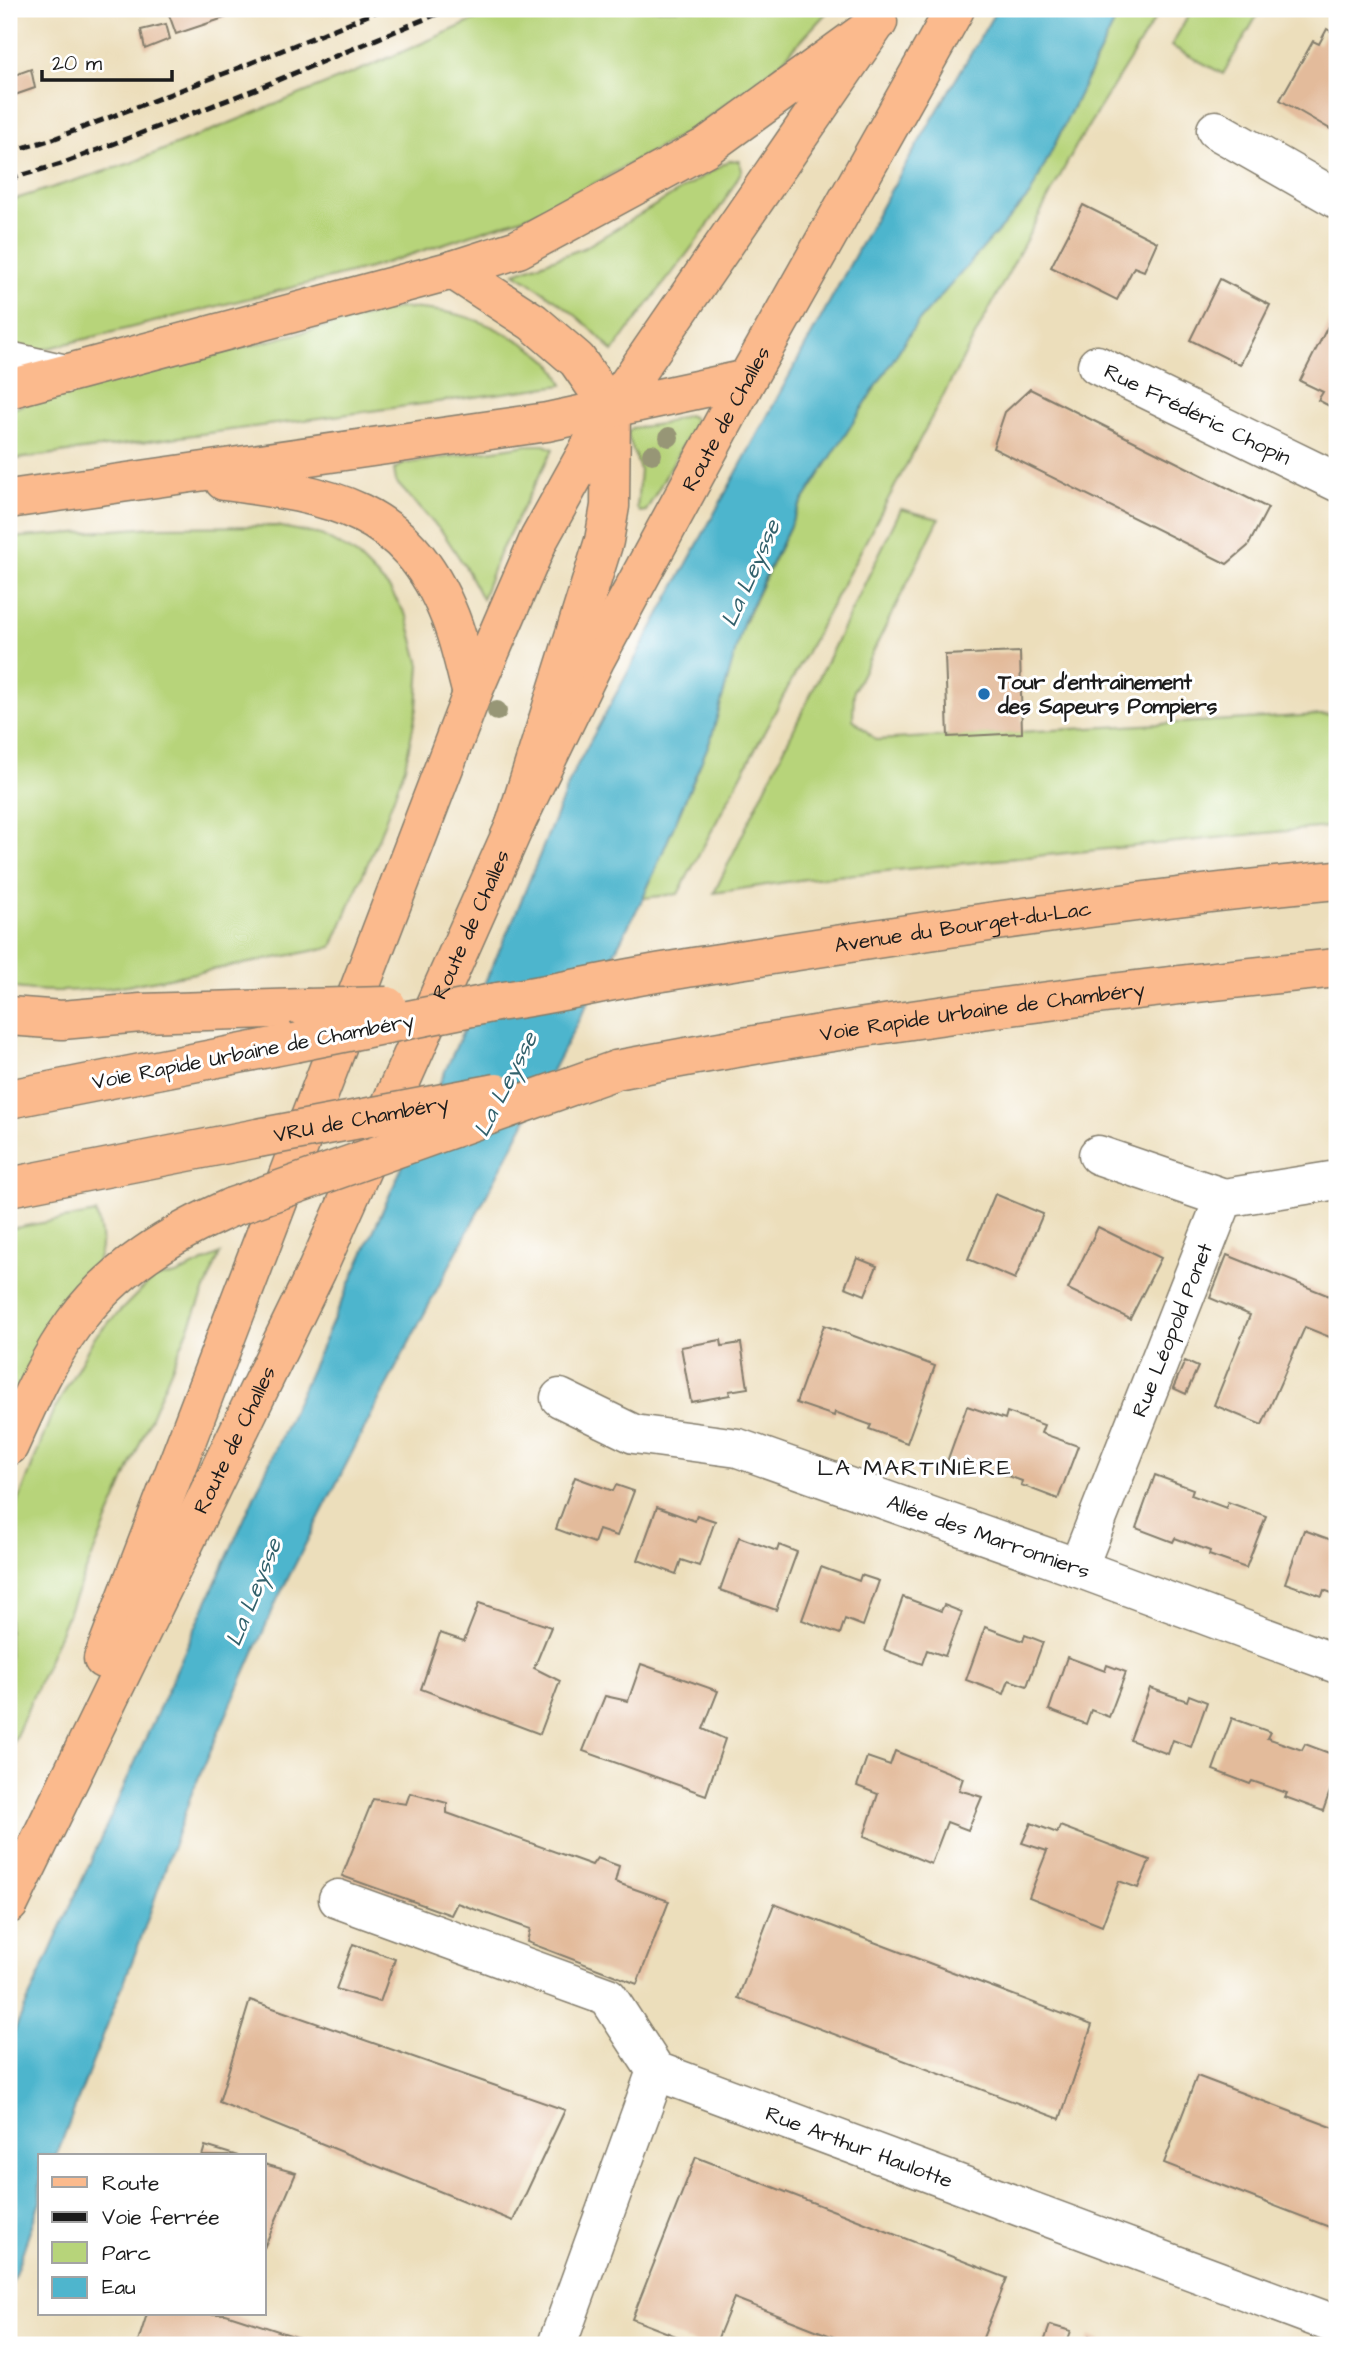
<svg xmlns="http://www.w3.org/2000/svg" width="1346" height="2354" font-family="'Architects Daughter',sans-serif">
<rect width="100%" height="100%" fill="#fff"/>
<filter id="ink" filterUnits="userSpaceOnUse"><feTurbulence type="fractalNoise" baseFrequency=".0143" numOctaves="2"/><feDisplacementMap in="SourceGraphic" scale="14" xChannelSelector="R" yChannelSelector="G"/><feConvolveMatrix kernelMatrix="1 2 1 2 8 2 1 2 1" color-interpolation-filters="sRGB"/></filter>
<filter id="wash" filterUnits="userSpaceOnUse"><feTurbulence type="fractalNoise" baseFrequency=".00686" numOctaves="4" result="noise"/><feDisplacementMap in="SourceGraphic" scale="28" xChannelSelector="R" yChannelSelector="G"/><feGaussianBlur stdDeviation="1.57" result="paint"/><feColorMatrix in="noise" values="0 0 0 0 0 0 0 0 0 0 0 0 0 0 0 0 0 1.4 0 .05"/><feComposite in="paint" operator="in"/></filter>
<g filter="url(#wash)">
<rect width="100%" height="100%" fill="#ecdebb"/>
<g fill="#b7d47a" stroke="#6a784b" stroke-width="2">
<polygon points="500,9 830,9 779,64 694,128 577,193 531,215 370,268 9,358 9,201 131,163 370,66"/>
<polygon points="1121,9 1161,9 1076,146 678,894 643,898 711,739 742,627 799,507 916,324 1030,195"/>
<polygon points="1192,9 1261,9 1223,74 1171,46"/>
<path d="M729,161H739L742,170C708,236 654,291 613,352C583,317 554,298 515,273L584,248Z"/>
<path d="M399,308C450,309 479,317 523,343C533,349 545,356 553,366C557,371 560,378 563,385L9,460V410L40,399Z"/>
<polygon points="688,415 694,418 693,427 646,511 640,512 637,508 640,470 627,433 632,428 662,424"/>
<polygon points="527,445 544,445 553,449 499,554 482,599 466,568 443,533 396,482 394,469 404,464"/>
<polygon points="901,509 939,519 854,690 853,719 876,740 1337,714 1337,826 806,879 714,893"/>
<path d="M276,526L321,535L355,554L389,588L407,617L420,665L417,708L405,767L379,837L332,947C288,956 244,964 200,972C138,984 72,998 9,987V538L154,527Z"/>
<path d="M96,1213C100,1227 104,1241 99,1256C94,1273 77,1284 67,1299C45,1335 27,1373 9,1410V1229Z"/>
<polygon points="220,1254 9,1753 9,1527 51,1416 95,1336 142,1289 154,1278 176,1275"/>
</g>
<polygon fill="#4eb5cd" stroke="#356874" stroke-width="2" points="997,9 1121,9 1030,195 916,324 799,507 744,620 711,739 643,898 381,1396 278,1598 191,1795 140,1941 56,2156 40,2156 40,2202 9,2291 9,2043 516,913 574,771 885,200"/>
<g id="blocks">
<g fill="#e3bb9b">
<polygon points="167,9 251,9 176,34"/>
<polygon points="166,24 170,39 145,49 141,30"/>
<polygon points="1327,29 1337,35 1337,133 1280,100 1313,41 1319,44"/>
<polygon points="31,69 35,88 9,97 9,77"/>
<polygon points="1083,205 1157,242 1144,271 1134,267 1117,300 1051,267"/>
<polygon points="1220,279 1270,305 1240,365 1190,340"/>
<polygon points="1331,320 1337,323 1337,410 1318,400 1323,392 1300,381"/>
<polygon points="1030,389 1268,508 1248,546 1227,564 993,448 1005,412"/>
<polygon points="1020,652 1022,733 948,737 945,655"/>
<polygon points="995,1194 1043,1214 1015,1279 968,1259"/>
<polygon points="1098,1227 1161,1258 1130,1319 1068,1289"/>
<polygon points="1227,1255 1337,1299 1337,1340 1305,1327 1262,1425 1214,1405 1250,1315 1210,1298"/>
<polygon points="857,1258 877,1266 865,1295 845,1287"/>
<polygon points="824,1325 935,1366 907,1443 869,1429 871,1425 835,1412 834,1416 796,1403"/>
<polygon points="721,1340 722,1346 741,1343 748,1388 729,1391 730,1395 691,1402 681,1347"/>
<polygon points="1185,1361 1198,1367 1186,1394 1173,1388"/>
<polygon points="967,1406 1005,1419 1007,1412 1044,1425 1041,1433 1078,1446 1058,1499 1021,1485 1022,1481 987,1468 986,1472 948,1459"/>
<polygon points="1155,1475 1193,1489 1191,1495 1226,1508 1228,1502 1266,1516 1246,1568 1209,1555 1210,1551 1175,1538 1173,1542 1136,1528"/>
<polygon points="575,1477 613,1491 616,1485 634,1491 617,1536 599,1530 594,1543 556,1529"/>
<polygon points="657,1507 695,1521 697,1515 715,1521 699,1566 681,1560 676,1574 638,1560"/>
<polygon points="1304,1530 1337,1542 1337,1595 1324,1590 1322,1596 1285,1583"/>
<polygon points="739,1537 777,1551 779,1545 797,1552 776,1610 720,1590"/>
<polygon points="821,1567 859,1581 861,1575 879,1581 863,1626 845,1619 840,1634 802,1620"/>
<polygon points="903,1597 941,1611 944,1605 962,1612 945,1656 927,1650 922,1664 884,1650"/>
<polygon points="479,1603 551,1627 534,1668 560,1681 540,1734 421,1689 440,1633 464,1641"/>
<polygon points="985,1627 1023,1641 1025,1635 1043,1642 1027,1686 1009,1680 1004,1694 966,1680"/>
<polygon points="1067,1657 1105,1671 1107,1665 1126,1672 1109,1717 1091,1710 1086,1724 1049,1710"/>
<polygon points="641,1664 718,1691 703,1729 725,1739 706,1795 583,1751 605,1696 628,1701"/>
<polygon points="1150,1688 1187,1701 1189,1695 1207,1702 1191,1747 1173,1740 1168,1754 1130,1740"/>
<polygon points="1232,1718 1270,1732 1267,1738 1302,1750 1305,1744 1337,1756 1337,1771 1323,1811 1285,1797 1287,1793 1252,1781 1250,1784 1213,1770"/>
<polygon points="895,1751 963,1778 959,1790 982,1797 968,1830 947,1822 931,1864 864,1836 878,1794 857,1786 867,1757 890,1765"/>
<polygon points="410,1793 447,1803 447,1813 592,1865 597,1858 619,1866 615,1882 669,1901 637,1984 527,1942 530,1929 457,1903 451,1915 342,1876 373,1799 406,1804"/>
<polygon points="1031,1823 1057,1833 1060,1826 1150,1860 1138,1888 1119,1881 1102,1926 1029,1897 1047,1851 1022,1843"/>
<polygon points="774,1904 1092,2025 1060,2119 738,1998"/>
<polygon points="353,1944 395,1959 380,2002 336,1989"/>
<polygon points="250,2000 565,2110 513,2221 219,2102"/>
<polygon points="1197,2076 1337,2129 1337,2230 1164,2163"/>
<polygon points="205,2146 238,2156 202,2156"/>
<polygon points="696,2157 1007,2278 980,2345 854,2345 734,2298 715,2345 699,2345 632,2319"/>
<polygon points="264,2164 296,2173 264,2248"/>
<polygon points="147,2314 226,2314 321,2345 137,2345"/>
<polygon points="1050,2325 1071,2331 1066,2345 1043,2345"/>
<polygon points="1089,2336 1112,2345 1087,2345"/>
</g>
</g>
</g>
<g filter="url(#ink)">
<use href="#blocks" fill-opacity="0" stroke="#847d6c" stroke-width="2"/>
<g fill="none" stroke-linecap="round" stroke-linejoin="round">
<defs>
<g id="minor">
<polyline points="1216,130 1337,199"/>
<polyline points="9,361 66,374"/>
<path id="s1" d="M1097,365L1337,482"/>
<polyline points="1098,1155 1224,1198"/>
<path id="s2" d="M560,1398L634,1434L738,1448L1078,1568L1337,1664"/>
<path id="s3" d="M1078,1568L1224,1198L1337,1180"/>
<polyline points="338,1899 608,1997 656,2071"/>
<path id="s4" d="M656,2071L1337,2325"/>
<polyline points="557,2345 656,2071"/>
</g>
<g id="major">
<polyline points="103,1659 472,694 539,539 611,409 873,28"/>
<path id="s5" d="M9,1904L317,1270L515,825L595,660L747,379L955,9"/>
</g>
<g id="highway">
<polyline points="453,270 533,322 577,360 611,409 610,506 604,541 515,825"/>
<polyline points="9,389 453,270 518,249 706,147 878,22"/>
<path d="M224,481C330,495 407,507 450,617C460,642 465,669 472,694"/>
<polyline points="9,499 547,422 747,379"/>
<path id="s6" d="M497,1002C557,994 615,979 675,970C895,936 1115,900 1337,880"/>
<polyline points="9,1016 62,1020 141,1013 306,1008"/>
<path id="s7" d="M616,1070C854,1024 1096,992 1337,968"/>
<polyline points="9,1099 294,1043"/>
<polyline points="9,1187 258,1138"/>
<path d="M9,1446C28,1404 47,1360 74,1323C114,1268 171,1234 232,1207"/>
</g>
</defs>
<use href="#minor" stroke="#847d6c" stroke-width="41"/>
<use href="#major" stroke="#847d6c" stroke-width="41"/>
<use href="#highway" stroke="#847d6c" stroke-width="41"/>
<use href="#minor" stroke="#fff" stroke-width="38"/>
<use href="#major" stroke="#fbba8d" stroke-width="38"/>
<use href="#highway" stroke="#fbba8d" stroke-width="38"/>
<g stroke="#1c1c1c" stroke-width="5" stroke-dasharray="10 5" stroke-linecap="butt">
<polyline points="9,152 53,139 246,65 383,9"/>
<polyline points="9,179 61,164 256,89 449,9"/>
</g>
<defs>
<g id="highway-bridge">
<polyline points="306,1008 387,1006"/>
<polyline points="294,1043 497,1002"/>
<path id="s8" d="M258,1138L497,1093"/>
<polyline points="232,1207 616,1070"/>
</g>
</defs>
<use href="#highway-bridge" stroke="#847d6c" stroke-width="41" stroke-linecap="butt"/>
<use href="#highway-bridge" stroke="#fbba8d" stroke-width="38"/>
</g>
<g fill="#979676">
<circle cx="669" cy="437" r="10"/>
<circle cx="652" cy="454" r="10"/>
<circle cx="497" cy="711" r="10"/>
</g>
</g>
<circle fill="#1f6fb2" stroke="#fff" stroke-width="2.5" cx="984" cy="694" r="7"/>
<g text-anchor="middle" stroke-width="6" stroke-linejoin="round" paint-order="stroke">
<g font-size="21" fill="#1c1c1c" stroke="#fff">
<text dy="7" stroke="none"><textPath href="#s1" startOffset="112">Rue Frédéric Chopin</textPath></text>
<text dy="7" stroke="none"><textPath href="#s5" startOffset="1650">Route de Challes</textPath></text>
<text dy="7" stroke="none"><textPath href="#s5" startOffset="1083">Route de Challes</textPath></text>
<text dy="7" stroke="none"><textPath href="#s6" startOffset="472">Avenue du Bourget-du-Lac</textPath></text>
<text dy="7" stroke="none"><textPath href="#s7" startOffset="371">Voie Rapide Urbaine de Chambéry</textPath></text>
<text transform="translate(253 1051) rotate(-11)" y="7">Voie Rapide Urbaine de Chambéry</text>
<text dy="7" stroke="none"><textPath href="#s8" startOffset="105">VRU de Chambéry</textPath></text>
<text dy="7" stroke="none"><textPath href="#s3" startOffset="256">Rue Léopold Ponet</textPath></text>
<text dy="7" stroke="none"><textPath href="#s5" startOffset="516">Route de Challes</textPath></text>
<text dy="7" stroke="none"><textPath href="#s2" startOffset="453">Allée des Marronniers</textPath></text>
<text dy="7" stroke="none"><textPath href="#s4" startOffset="217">Rue Arthur Haulotte</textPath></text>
</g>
<g font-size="21" font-weight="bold" fill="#1c1c1c" stroke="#fff" text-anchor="start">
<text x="998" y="689">Tour d'entrainement<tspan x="998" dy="24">des Sapeurs Pompiers</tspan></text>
</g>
<g font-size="23" font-style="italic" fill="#32616c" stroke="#fff">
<text transform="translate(750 573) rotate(-66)" y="8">La Leysse</text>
<text transform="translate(505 1084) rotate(-63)" y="8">La Leysse</text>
<text transform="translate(253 1592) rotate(-68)" y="8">La Leysse</text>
</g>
<g font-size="23" letter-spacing="2" fill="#1c1c1c" stroke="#fff">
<text x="915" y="1475">LA MARTINIÈRE</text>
</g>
</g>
<rect width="1346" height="2354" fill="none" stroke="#fff" stroke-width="35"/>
<rect x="38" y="2154" width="228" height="161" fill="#ffffff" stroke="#a4a4a4" stroke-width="2"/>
<rect x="52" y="2177" width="35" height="10" fill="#fbba8d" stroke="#a4a4a4" stroke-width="2"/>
<text x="102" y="2190" font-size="21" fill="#1c1c1c">Route</text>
<rect x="52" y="2212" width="35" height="10" fill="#1c1c1c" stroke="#a4a4a4" stroke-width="2"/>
<text x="102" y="2224" font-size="21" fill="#1c1c1c">Voie ferrée</text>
<rect x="52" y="2242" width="35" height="21" fill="#b7d47a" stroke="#a4a4a4" stroke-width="2"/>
<text x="102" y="2260" font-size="21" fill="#1c1c1c">Parc</text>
<rect x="52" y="2277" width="35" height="21" fill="#4eb5cd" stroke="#a4a4a4" stroke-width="2"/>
<text x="102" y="2294" font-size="21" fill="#1c1c1c">Eau</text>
<path d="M42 70v10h130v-10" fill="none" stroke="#1c1c1c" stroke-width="3.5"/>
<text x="52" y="70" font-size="21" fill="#1c1c1c" stroke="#ffffff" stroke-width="5" paint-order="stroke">20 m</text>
</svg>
